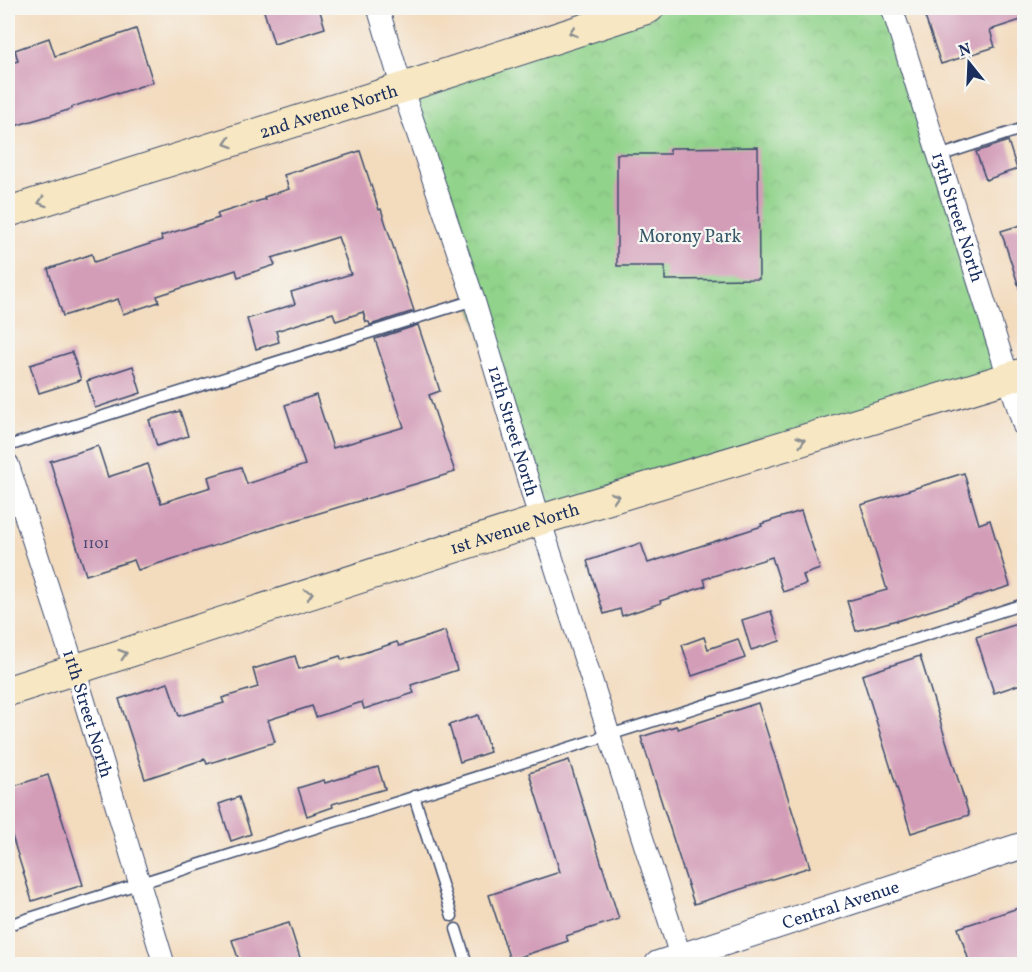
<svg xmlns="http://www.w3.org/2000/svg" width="1032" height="972" font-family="Vollkorn,serif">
<defs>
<pattern id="park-crowns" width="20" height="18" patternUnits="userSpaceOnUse" patternTransform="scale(1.5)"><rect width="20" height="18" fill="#91d38b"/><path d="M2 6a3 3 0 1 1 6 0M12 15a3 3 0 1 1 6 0" fill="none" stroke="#7cb57a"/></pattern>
</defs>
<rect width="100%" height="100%" fill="#f6f6f2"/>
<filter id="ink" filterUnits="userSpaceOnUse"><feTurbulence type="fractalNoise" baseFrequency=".0167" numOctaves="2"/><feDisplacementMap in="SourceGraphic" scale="12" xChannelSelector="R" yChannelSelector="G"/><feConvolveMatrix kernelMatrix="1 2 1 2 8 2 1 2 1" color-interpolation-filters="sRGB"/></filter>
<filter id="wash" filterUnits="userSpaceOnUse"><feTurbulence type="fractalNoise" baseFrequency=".008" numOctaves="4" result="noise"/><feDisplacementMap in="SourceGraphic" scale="24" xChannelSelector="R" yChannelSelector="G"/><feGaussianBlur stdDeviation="1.35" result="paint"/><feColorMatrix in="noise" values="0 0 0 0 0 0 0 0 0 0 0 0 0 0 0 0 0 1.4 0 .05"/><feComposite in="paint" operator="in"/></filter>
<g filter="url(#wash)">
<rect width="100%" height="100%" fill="#f3dbbe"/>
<polygon fill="url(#park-crowns)" stroke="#568174" stroke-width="1.5" points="649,8 892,8 1009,378 540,520 402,88"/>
<g id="blocks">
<g fill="#d39db8">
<polygon points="263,8 319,8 325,28 274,44"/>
<polygon points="922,8 1024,8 1024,19 990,30 995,47 941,64"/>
<polygon points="136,29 153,82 117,94 117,92 72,107 72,109 8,128 8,64 18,61 15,50 49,38 55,56"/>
<polygon points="1008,141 1017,169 986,180 976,152"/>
<polygon points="758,147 759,279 665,280 665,266 617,266 617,154 670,154 670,148"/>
<polygon points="360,151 379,210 381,209 414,311 370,325 369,322 366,322 363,312 336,321 333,313 276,331 279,342 256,349 247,319 295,304 291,292 351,274 338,237 272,258 275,265 238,277 236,270 157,296 159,302 123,314 118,299 63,316 48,269 92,254 94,262 162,240 161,236 219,218 217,214 265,199 264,197 289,189 284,175"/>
<polygon points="1024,224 1024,289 1020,290 1001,231"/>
<polygon points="418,325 440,391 429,395 455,472 273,527 138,570 134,560 86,575 50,461 98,446 108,477 148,464 161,503 211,487 208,477 241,467 247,484 305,465 285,405 316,395 333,448 404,427 375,339"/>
<polygon points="72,352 81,380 39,393 30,365"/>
<polygon points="133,366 141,393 95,408 87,381"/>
<polygon points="180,411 188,436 157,446 149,420"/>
<polygon points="964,473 979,524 990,520 1010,586 897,621 897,620 856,631 847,601 887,590 861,505"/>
<polygon points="801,511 820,569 803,575 806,584 783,592 772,557 704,579 706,586 660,601 661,603 622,616 620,609 604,614 587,561 641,543 648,563 762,526 761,524"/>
<polygon points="771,611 780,641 751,650 742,620"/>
<polygon points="1021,623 1024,635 1024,683 994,693 976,637"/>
<polygon points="445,631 457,670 411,685 414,693 364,709 362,702 316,717 312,706 268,720 275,742 207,764 205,759 145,779 119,699 168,683 179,716 224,703 222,698 258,687 253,669 295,656 299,669 340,656 342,660 397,642 399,646"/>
<polygon points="704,637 708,649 738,639 745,658 692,676 682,645"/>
<polygon points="920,656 969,815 911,833 862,675"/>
<polygon points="758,703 810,867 694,904 641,737 676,726 678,729"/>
<polygon points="478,715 490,752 460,762 449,725"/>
<polygon points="569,760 619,919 566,936 568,941 510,960 489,895 560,872 529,773"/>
<polygon points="378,767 385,789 332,804 333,807 307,816 298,788 324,780 325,783"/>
<polygon points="48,775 83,885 32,901 8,823 8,788"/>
<polygon points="239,797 251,834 231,841 219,804"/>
<polygon points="1024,906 1024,964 970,964 958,928"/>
<polygon points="289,923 302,964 240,964 232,940"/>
</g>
</g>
</g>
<g filter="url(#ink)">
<use href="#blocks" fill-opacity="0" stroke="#3b496c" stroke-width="1.5"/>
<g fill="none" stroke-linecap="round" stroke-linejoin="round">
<defs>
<g id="service">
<polyline points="939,156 1024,128"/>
<polyline points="8,446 474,300"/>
<polyline points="414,796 452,916"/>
<polyline points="8,925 1024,604"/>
<polyline points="456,929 467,964"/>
</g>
<g id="minor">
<path id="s1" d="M378,8L402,88L474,300L540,520L683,964"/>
<path id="s2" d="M892,8L1024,427"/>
<path id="s3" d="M8,464L75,670L164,964"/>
</g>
<g id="tertiary">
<path id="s4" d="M658,964L1024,845"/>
</g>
<g id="secondary">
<path id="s5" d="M8,212L402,88L649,8"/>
<path id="s6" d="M8,691L540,520L1024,373"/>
</g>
</defs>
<use href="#service" stroke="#3b496c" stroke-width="13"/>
<use href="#minor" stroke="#3b496c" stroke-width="23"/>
<use href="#tertiary" stroke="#3b496c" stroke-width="28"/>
<use href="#secondary" stroke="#3b496c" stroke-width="32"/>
<use href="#service" stroke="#fff" stroke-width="10"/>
<use href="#minor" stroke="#fff" stroke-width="21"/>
<use href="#tertiary" stroke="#fff" stroke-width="26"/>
<use href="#secondary" stroke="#f7e8c3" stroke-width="30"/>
</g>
<defs><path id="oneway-chevron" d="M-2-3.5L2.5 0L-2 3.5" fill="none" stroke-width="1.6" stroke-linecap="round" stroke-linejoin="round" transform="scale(1.5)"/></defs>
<g stroke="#898c90">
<use href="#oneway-chevron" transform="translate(573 32) rotate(162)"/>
<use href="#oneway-chevron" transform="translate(228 143) rotate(162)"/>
<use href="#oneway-chevron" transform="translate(42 202) rotate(162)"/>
<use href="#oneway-chevron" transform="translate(801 441) rotate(-17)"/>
<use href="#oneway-chevron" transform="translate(615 497) rotate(-17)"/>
<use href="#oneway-chevron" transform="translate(309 594) rotate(-18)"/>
<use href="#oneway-chevron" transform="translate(123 654) rotate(-18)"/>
</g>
</g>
<g text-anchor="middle" stroke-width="4.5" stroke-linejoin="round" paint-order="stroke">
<g font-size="15" fill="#494a74">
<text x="96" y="548">1101</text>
</g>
<g font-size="18" fill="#1b2f5e" stroke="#f6f6f2">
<text dy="6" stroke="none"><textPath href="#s5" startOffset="336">2nd Avenue North</textPath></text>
<text dy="6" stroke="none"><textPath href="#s2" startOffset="219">13th Street North</textPath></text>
<text dy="6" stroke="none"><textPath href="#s1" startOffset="444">12th Street North</textPath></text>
<text dy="6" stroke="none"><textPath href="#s6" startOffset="532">1st Avenue North</textPath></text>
<text dy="6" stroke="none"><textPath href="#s3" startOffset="262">11th Street North</textPath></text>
<text dy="6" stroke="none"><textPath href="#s4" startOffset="192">Central Avenue</textPath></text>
</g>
<g font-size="18" fill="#385869" stroke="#f6f6f2">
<text x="690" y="242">Morony Park</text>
</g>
</g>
<rect width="1032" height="972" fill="none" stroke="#f6f6f2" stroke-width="30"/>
<g transform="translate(969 63) rotate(342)" stroke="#f6f6f2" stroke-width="4.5" paint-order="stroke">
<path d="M0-4.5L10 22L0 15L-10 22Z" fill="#1b2f5e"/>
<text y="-9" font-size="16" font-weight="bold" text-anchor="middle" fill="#1b2f5e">N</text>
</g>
</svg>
